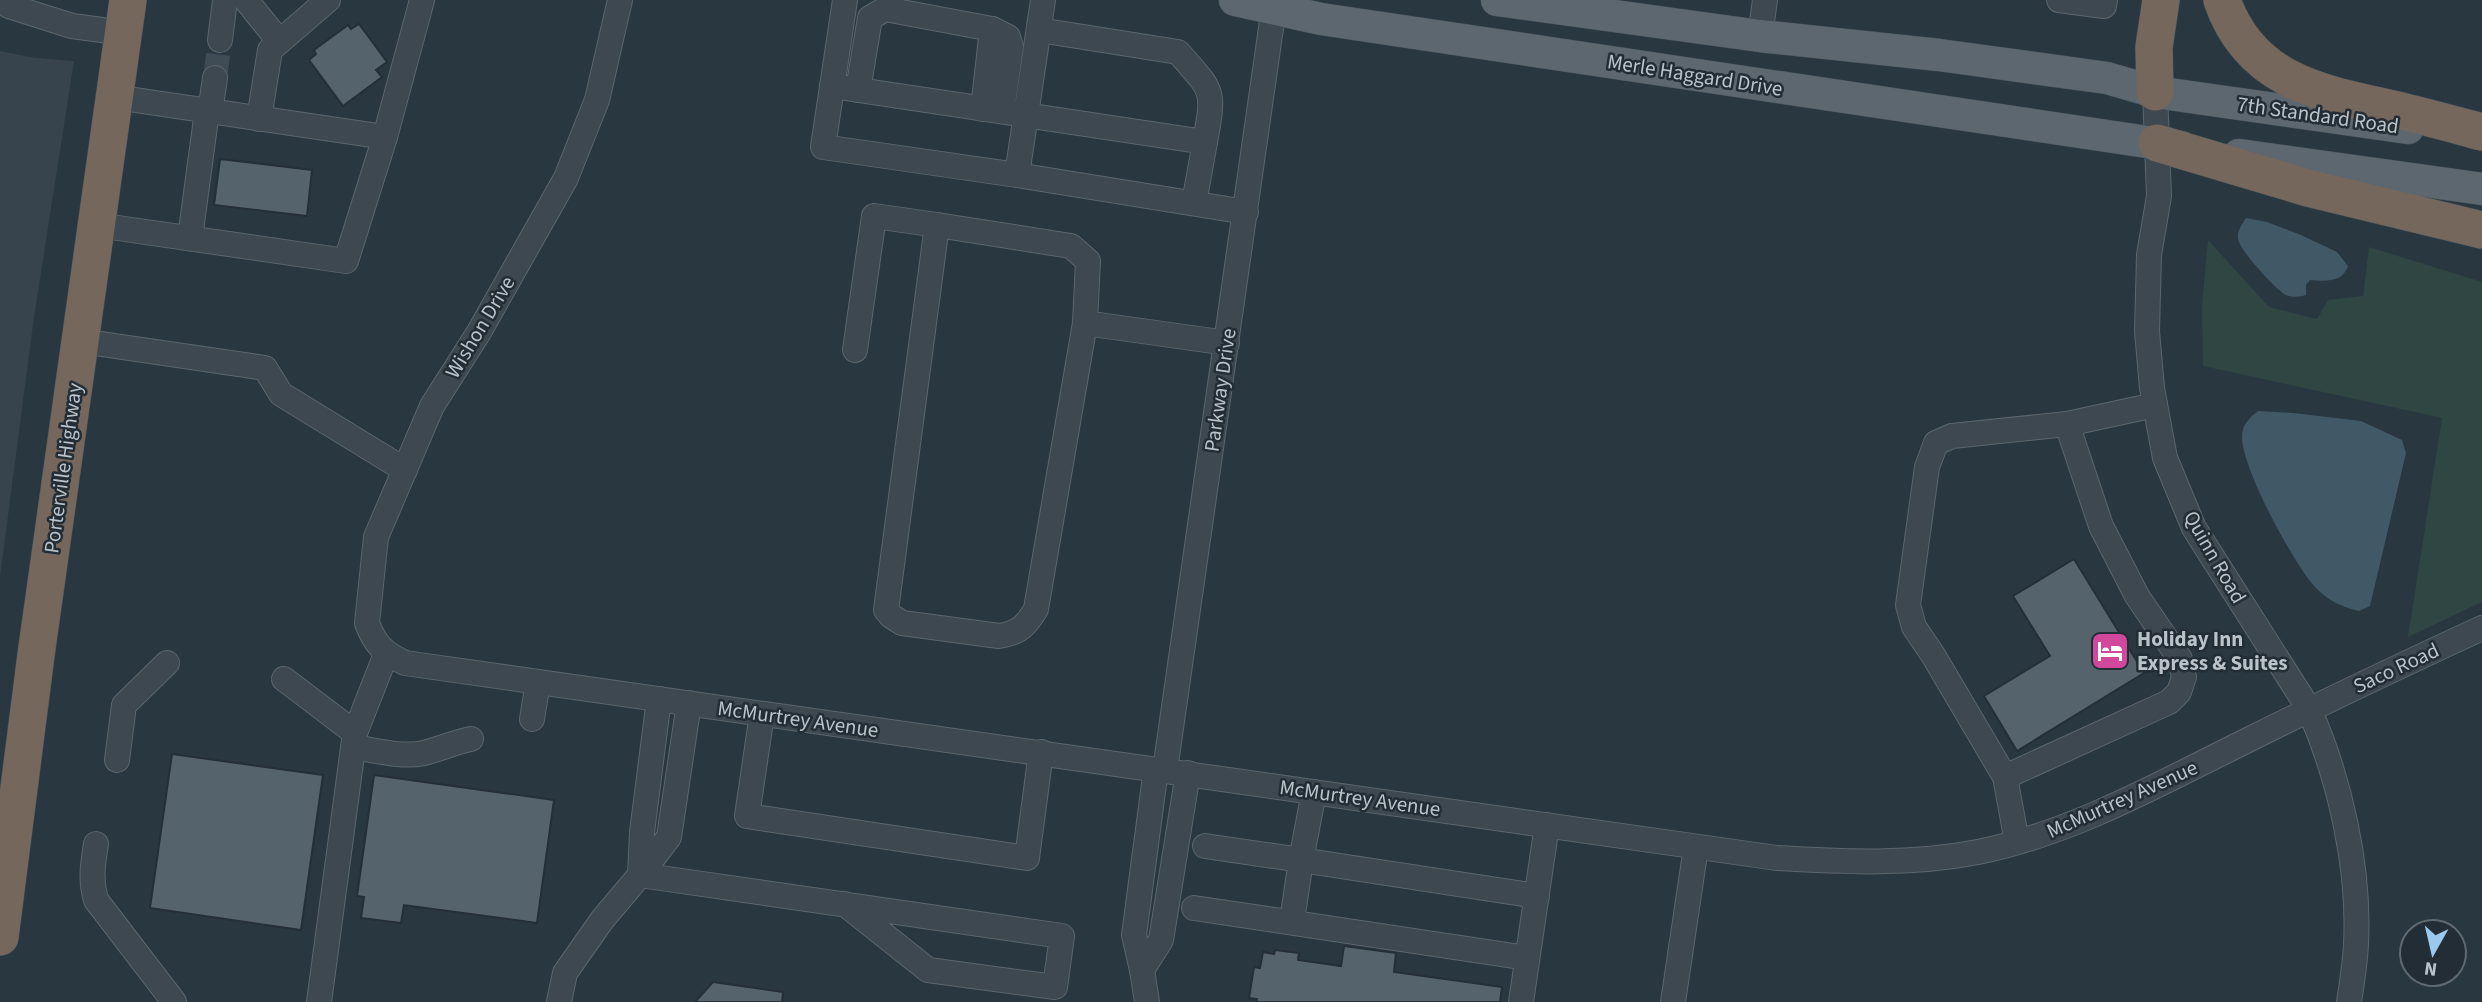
<svg xmlns="http://www.w3.org/2000/svg" width="2482" height="1002" font-family="'Source Sans 3',sans-serif">
<rect width="100%" height="100%" fill="#293740"/>
<polygon fill="#38444d" points="0,51 35,58 74,61 34,317 0,577"/>
<polygon fill="#2f4643" points="2208,240 2269,307 2317,319 2328,300 2363,296 2369,247 2482,282 2482,602 2408,637 2442,418 2203,366 2202,304"/>
<g fill="#415867">
<path d="M2246,218L2267,222L2301,235L2337,252L2348,266C2342,283 2326,281 2310,280L2306,285V295C2299,297 2291,298 2284,294C2274,287 2238,249 2238,238C2237,231 2242,224 2246,218Z"/>
<path d="M2258,411L2293,413L2361,421L2402,440L2406,453L2370,606L2359,611C2340,607 2323,598 2310,581C2290,556 2242,468 2242,437C2242,425 2249,418 2258,411Z"/>
</g>
<g fill="#55646c" stroke="#242f37" stroke-width="2">
<polygon points="359,24 387,62 376,70 382,77 343,106 309,60 316,54 314,50 348,25 351,29"/>
<polygon points="220,159 312,170 307,216 214,205"/>
<polygon points="2074,559 2144,673 2017,751 1984,696 2050,656 2013,596"/>
<polygon points="172,754 323,775 301,930 150,908"/>
<polygon points="374,775 554,800 537,923 404,905 401,923 361,918 364,897 357,896"/>
<polygon points="1344,946 1396,953 1394,972 1502,987 1500,1002 1256,1002 1257,999 1249,998 1254,967 1260,968 1263,952 1274,954 1275,950 1299,953 1298,960 1341,966"/>
<polygon points="713,982 783,992 782,1002 695,1002"/>
</g>
<g fill="none" stroke-linecap="round" stroke-linejoin="round">
<polyline stroke="#3f4c55" stroke-width="24" stroke-dasharray="24 12" stroke-linecap="butt" points="215,78 220,40"/>
<defs>
<g id="minor">
<polyline points="5,0 9,6 72,26 124,33"/>
<polyline points="246,0 279,41"/>
<path d="M620,0L597,100L566,178L479,332L432,406L376,537L367,623C375,645 384,653 405,663L1777,858C1844,862 1911,865 1978,852C2072,833 2157,785 2242,743C2322,703 2402,665 2482,628"/>
<polyline points="845,0 823,147 1017,175 1043,0"/>
<polyline points="2059,0 2104,6 2105,0"/>
<path d="M1039,30L1178,52C1213,92 1215,88 1205,142"/>
<polyline points="1760,36 1765,0"/>
<polyline points="220,40 225,0"/>
<polyline points="832,86 1205,142 1194,203"/>
<polyline points="858,90 870,18 885,9 992,29 1008,37 1011,47 1002,111"/>
<path d="M2155,92L2159,196L2149,255L2147,331L2152,388L2165,458L2194,528L2309,709C2340,779 2360,868 2356,944C2355,963 2352,983 2349,1002"/>
<polyline points="115,97 385,137"/>
<polyline points="983,109 992,29"/>
<polyline points="210,112 215,78"/>
<polyline points="259,119 270,50 328,0"/>
<polyline points="1017,175 1246,212"/>
<polyline points="97,225 346,261 385,137 422,0"/>
<polyline points="190,238 207,111"/>
<path d="M1085,323L1036,609C1026,626 1019,633 999,636L902,623L891,616L886,610L937,225L1071,246L1088,261L1085,323L1227,343"/>
<polyline points="81,341 265,368 281,394 405,470"/>
<polyline points="855,350 874,216 937,225"/>
<polyline points="284,679 355,733"/>
<polyline points="659,699 642,832 640,875 669,837 689,703"/>
<polyline points="762,714 747,816 1027,858 1041,752"/>
<polyline points="532,719 538,682"/>
<path d="M353,747C375,750 402,758 424,753C440,749 455,742 471,739"/>
<polyline points="117,760 124,705 167,663"/>
<polyline points="1156,769 1134,935 1142,970 1161,940 1188,773"/>
<polyline points="1165,770 1275,0"/>
<polyline points="2005,777 2169,702 2179,692 2184,677 2180,659 2137,596 2101,526 2067,424"/>
<polyline points="1314,792 1301,860 1537,896"/>
<polyline points="2017,842 2005,777 1933,655 1914,627 1908,605 1927,467 1936,443 1952,436 2067,424 2155,405"/>
<path d="M96,844C93,863 90,880 96,900L174,1002"/>
<polyline points="1205,846 1301,860 1292,921"/>
<polyline points="1194,908 1527,958"/>
<polyline points="1142,970 1147,1002"/>
<polyline points="319,1002 355,733 386,654"/>
<polyline points="559,1002 565,973 602,920 640,875 1062,936 1055,987 928,970 845,904"/>
<polyline points="1521,1002 1547,825"/>
<polyline points="1673,1002 1696,847"/>
</g>
<g id="major">
<polyline points="1235,0 1321,19 2181,147"/>
<polyline points="1497,0 1760,36 1939,55 2107,78 2155,92 2408,128"/>
<polyline points="2239,155 2482,189"/>
</g>
<g id="highway">
<path d="M2222,0C2250,81 2319,93 2393,109C2423,116 2452,124 2482,132"/>
<polyline points="2155,92 2154,47 2161,0"/>
<polyline points="2157,143 2308,188 2482,230"/>
<polyline points="0,937 36,655 128,0"/>
</g>
</defs>
<use href="#minor" stroke="#5b666d" stroke-width="26"/>
<use href="#major" stroke="#4a545c" stroke-width="33"/>
<use href="#highway" stroke="#48535a" stroke-width="38"/>
<use href="#minor" stroke="#3d4850" stroke-width="24"/>
<use href="#major" stroke="#5c6770" stroke-width="32"/>
<use href="#highway" stroke="#75675b" stroke-width="37"/>
</g>
<defs>
<symbol id="hotel-square" viewBox="-11 -11 22 22"><rect x="-9" y="-9" width="18" height="18" rx="4" fill="#d1479c" stroke="#222d35"/><path d="M-6-4.5h1.5V1H6V5H4.5V3h-9V5H-6ZM-4 0a1.8 1.8 0 1 1 3.6 0ZM.5 0V-2.5h3Q6-2.5 6 0Z" fill="#fff"/></symbol>
</defs>
<g fill-rule="evenodd">
<use href="#hotel-square" x="2088" y="629" width="44" height="44"/>
</g>
<g text-anchor="middle" stroke-width="5" stroke-linejoin="round" paint-order="stroke">
<g font-size="21" fill="#bac3ca" stroke="#222d35">
<text transform="translate(1695 75) rotate(9)" y="7">Merle Haggard Drive</text>
<text transform="translate(2318 115) rotate(8)" y="7">7th Standard Road</text>
<text transform="translate(480 327) rotate(-59)" y="7">Wishon Drive</text>
<text transform="translate(1220 390) rotate(-82)" y="7">Parkway Drive</text>
<text transform="translate(63 468) rotate(-82)" y="7">Porterville Highway</text>
<text transform="translate(2215 557) rotate(60)" y="7">Quinn Road</text>
<text transform="translate(2396 668) rotate(-25)" y="7">Saco Road</text>
<text transform="translate(798 719) rotate(8)" y="7">McMurtrey Avenue</text>
<text transform="translate(1360 798) rotate(8)" y="7">McMurtrey Avenue</text>
<text transform="translate(2122 799) rotate(-24)" y="7">McMurtrey Avenue</text>
</g>
<g font-size="21" font-weight="bold" fill="#bac3ca" stroke="#222d35" text-anchor="start">
<text x="2137" y="646">Holiday Inn<tspan x="2137" dy="24">Express &amp; Suites</tspan></text>
</g>
</g>
<g transform="translate(2433 953) rotate(188)"><circle r="33" fill="#222d35" stroke="#5f6971" stroke-width="2"/>
<path d="M0-5L12 26L0 18L-12 26Z" fill="#9bc9ee"/>
<text y="-10" font-size="19" font-weight="bold" text-anchor="middle" fill="#bac3ca">N</text>
</g>
</svg>
